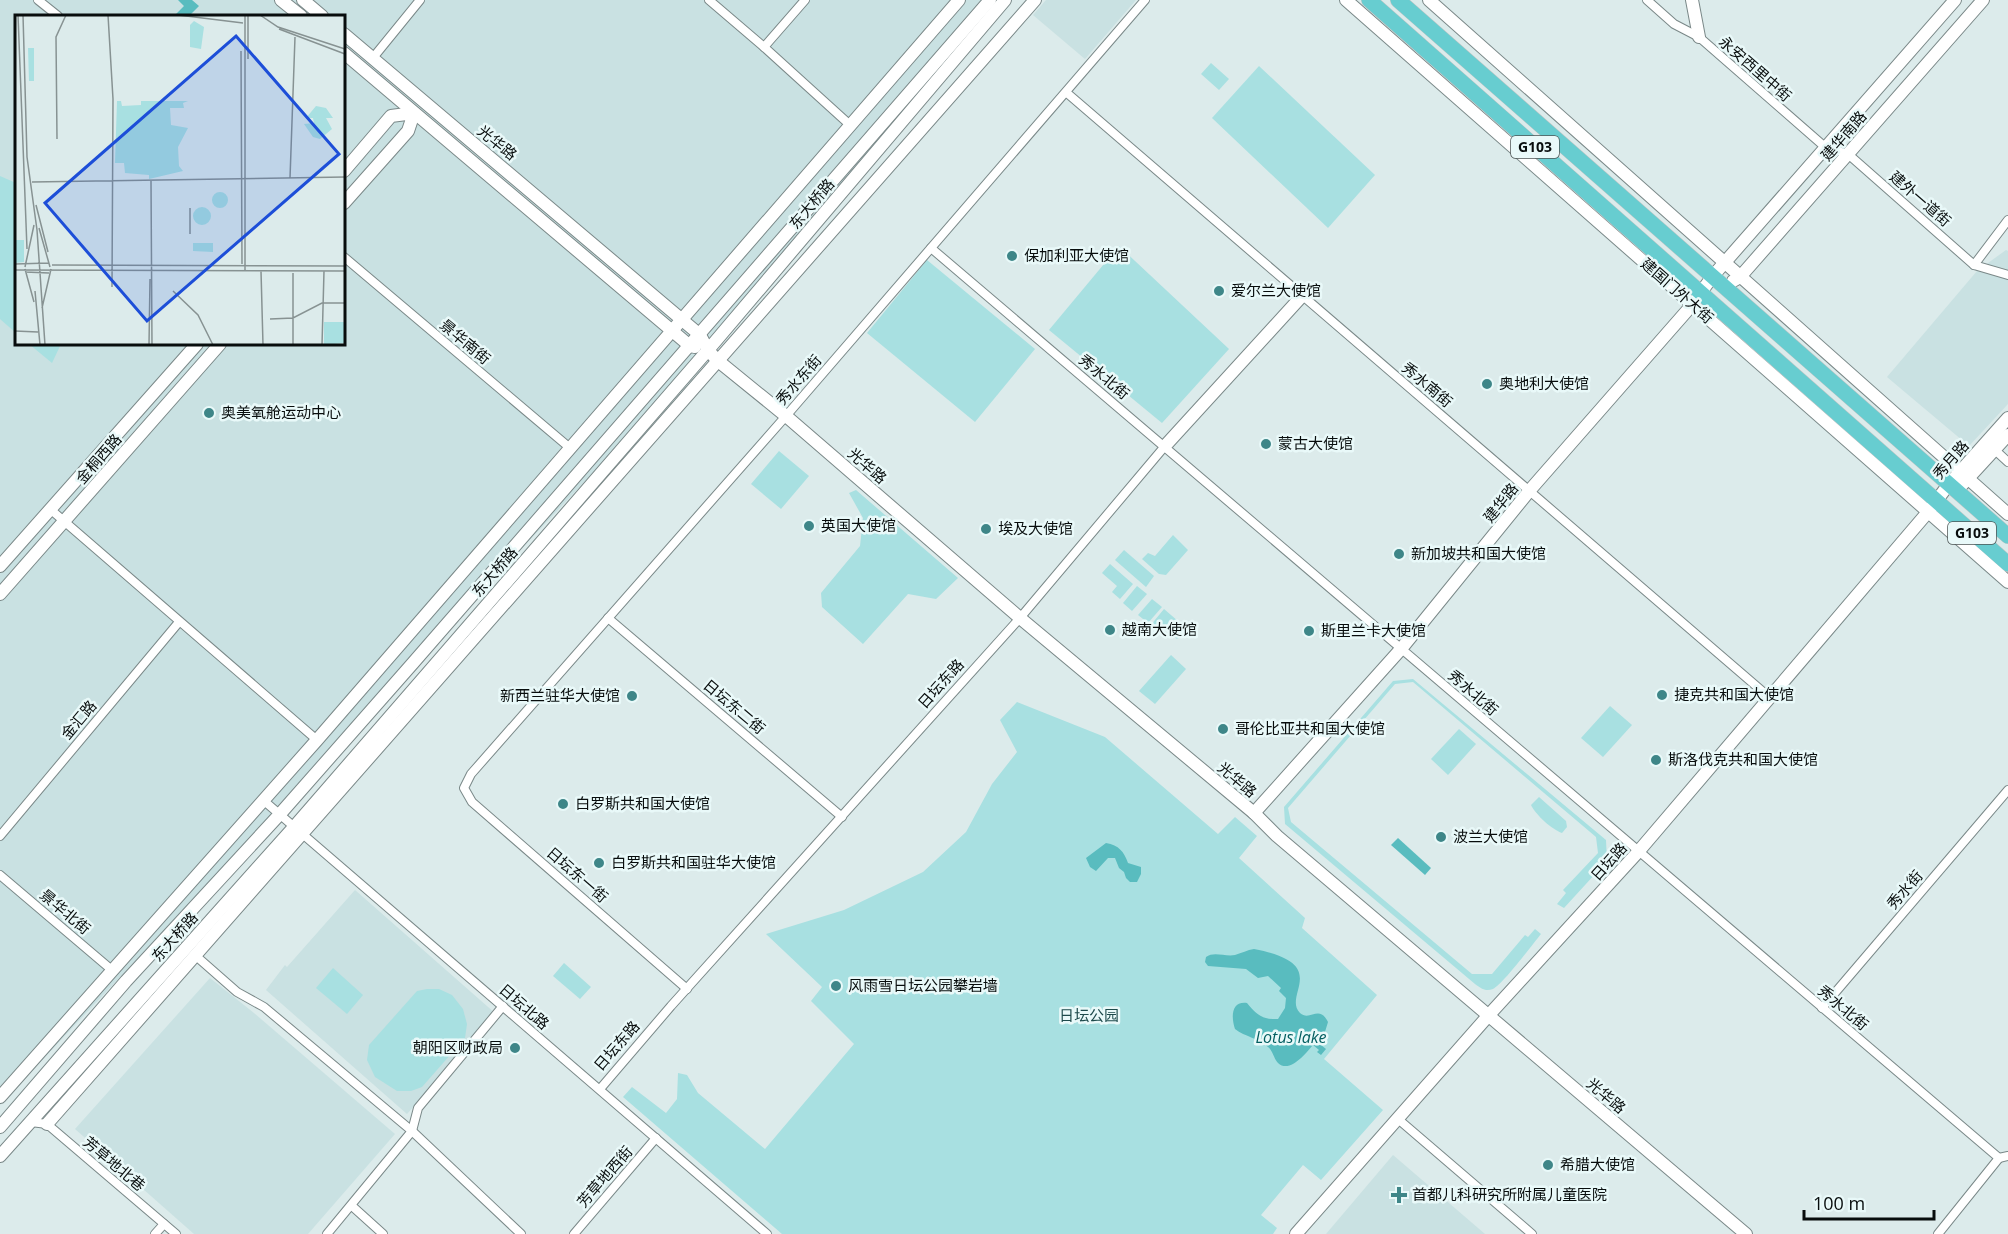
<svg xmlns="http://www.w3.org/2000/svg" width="2008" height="1234" font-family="'Open Sans','Noto Sans SC',sans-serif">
<rect width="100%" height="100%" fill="#dcebeb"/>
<g fill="#c9e1e2" fill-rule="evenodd">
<path d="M0,0H1001L708,350L0,1105ZM16,16H344V344H16Z"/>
<polygon points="1046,0 1136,0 1085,59 1033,15"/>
<polygon points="2006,250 2008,251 2008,404 1969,446 1887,377 1977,271"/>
<polygon points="355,890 496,1014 407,1114 266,990 285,965 287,967"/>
<polygon points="210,978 254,1013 395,1134 308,1234 194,1234 75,1129"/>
<polygon points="1393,1155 1485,1234 1326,1234"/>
</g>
<g fill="#a8e0e1">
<polygon points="1211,63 1229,79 1219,90 1201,74"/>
<polygon points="1259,66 1375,175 1328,228 1212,118"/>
<polygon points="0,176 16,183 16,333 0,319"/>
<polygon points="1119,246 1229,349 1162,423 1049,330"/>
<polygon points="927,260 1035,349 975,422 867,333"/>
<polygon points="29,344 61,344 52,363"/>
<polygon points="779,451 809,476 781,509 751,484"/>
<polygon points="856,490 958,578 936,599 908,594 863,644 822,607 821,593 860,546 863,518 849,493"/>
<polygon points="1173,535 1188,550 1166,575 1159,574 1142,559 1148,553 1155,556"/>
<polygon points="1124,550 1154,576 1146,587 1115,560"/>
<polygon points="1110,564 1133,584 1120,599 1112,592 1117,586 1102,573"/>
<polygon points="1137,586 1147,594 1132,611 1123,603"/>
<polygon points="1152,599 1162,607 1148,623 1138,615"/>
<polygon points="1164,609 1186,628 1177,639 1164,627 1158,633 1150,626"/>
<polygon points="1171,655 1186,669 1155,704 1139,691"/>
<path d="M1413,679L1606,840L1607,861L1564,908L1557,904L1566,893L1563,890L1598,853L1596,837L1413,682L1395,684L1288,808L1291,822L1472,974H1492L1525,935L1528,937L1535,929L1541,934C1532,945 1503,984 1493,989C1485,992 1481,988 1475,984L1285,824L1284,807L1393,681Z"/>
<polygon points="1017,702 1105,737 1218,834 1235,817 1257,836 1239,858 1305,918 1302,928 1377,995 1324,1059 1383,1110 1321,1180 1303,1165 1261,1215 1277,1228 1273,1234 782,1234 623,1097 632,1087 666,1113 677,1099 678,1073 687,1075 698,1093 765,1149 854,1044 811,1001 822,987 766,934 844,910 923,872 966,832 992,784 1017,752 1000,720"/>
<polygon points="1610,706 1632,725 1603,757 1581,738"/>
<polygon points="1459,729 1476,744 1448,775 1431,759"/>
<path d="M1539,797L1566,821L1567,827L1562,833C1551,829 1536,815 1531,805Z"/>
<polygon points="564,963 591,987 580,999 553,976"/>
<polygon points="333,968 363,995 347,1014 316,988"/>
<polygon points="427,989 439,989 452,995 463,1009 467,1024 465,1038 422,1087 411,1091 397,1091 375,1077 367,1060 369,1045 417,991"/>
</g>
<g fill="#59bcbf">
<polygon points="178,0 192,0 199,6 189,16 174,16 184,6"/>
<polygon points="1398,838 1431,868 1425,875 1391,845"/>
<path d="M1106,843C1119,845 1124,852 1128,863L1141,867V874L1137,882H1130L1126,878L1124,872L1119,868L1115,858H1108L1096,871L1090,867L1086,858Z"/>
<path d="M1254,949C1333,964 1282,995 1300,1013C1310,1022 1319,1004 1328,1022L1321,1045L1326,1049L1321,1055L1317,1052L1319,1050L1313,1045C1306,1053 1290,1074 1278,1063C1274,1059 1273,1051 1268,1047C1259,1038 1245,1037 1235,1029C1231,1017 1231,1001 1247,1003C1256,1014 1262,1020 1278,1019L1285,1008L1286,998L1279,991L1281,988L1268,976L1258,978L1246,969L1208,966L1205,962L1206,957C1214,951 1225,957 1235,955C1242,953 1247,950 1254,949Z"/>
</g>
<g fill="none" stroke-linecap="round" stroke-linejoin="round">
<defs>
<g id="street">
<polyline points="38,0 58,16"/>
<polyline points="709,0 764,47"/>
<polyline points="805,0 764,47 850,125"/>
<polyline points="1647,0 1674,24 1699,37 1825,147 1848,154 1974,265 2008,275"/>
<polyline points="372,59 420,0"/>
<polyline points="1067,93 1769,697"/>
<polyline points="931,248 1999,1158"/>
<polyline points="344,257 570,448"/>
<polyline points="1974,265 2008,220"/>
<polyline points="1995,450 2008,462"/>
<polyline points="50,509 317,740"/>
<polyline points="608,618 842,817"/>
<polyline points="263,800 767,1234"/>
<polyline points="0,836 179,622"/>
<polyline points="0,875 113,971"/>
<polyline points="196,956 237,992 264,1007 412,1131 521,1234"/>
<polyline points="687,989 472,802 464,788 471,774 786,416 1145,0"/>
<polyline points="1822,1008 2008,790"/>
<polyline points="600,1089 671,1006 1020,618 1165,446"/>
<polyline points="1398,1119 1532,1234"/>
<polyline points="31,1122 47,1124 176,1234"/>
<polyline points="1999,1158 2008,1156"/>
<polyline points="352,1206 383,1234"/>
<polyline points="155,1234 164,1224"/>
<polyline points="327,1234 412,1131 418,1108 503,1006"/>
<polyline points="574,1234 656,1138"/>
<polyline points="1938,1234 1999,1158"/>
</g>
<g id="secondary">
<polyline points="281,0 301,16"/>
<polyline points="303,0 322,16"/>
<polyline points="1346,0 2008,582"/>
<polyline points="1429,0 2008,514"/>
<polyline points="1692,0 1699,37"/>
<polyline points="344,34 700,335 708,350 717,360 786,416 1020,618 1254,813 1277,836 1746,1234"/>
<polyline points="344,53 690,346 695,347"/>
<polyline points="344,171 391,116 414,113 408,131 344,203"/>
<polyline points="1733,281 1740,277 1983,0"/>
<polyline points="1165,446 1302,296"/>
<polyline points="1962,485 2008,435"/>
<polyline points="0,566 197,344"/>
<polyline points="0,594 220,344"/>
<polyline points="1254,813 1401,649 1530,490 1692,305 1712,277 1955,0"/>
<polyline points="0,1097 317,740 959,0"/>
<polyline points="47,1124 1035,0"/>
<polyline points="0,1127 126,981 280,814 413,663 990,0"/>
<polyline points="0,1156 295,826 708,350 1005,0"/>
<polyline points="1296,1234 1488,1016 1638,852 1928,512 1949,484 2008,418"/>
</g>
<g id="highway">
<polyline points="1369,0 2008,564"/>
<polyline points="1398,0 2008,536"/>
</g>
</defs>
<use href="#street" stroke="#7a8888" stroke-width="10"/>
<use href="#secondary" stroke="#7a8888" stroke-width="14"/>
<use href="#highway" stroke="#c4c5c5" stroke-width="16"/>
<use href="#street" stroke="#fff" stroke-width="8"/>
<use href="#secondary" stroke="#fff" stroke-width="12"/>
<use href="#highway" stroke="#67cdd0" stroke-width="15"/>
</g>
<g fill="#3e8688" stroke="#e9f9f9" stroke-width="2">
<circle cx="1012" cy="256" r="6"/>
<circle cx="1219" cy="291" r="6"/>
<circle cx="1487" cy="384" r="6"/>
<circle cx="209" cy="413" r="6"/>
<circle cx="1266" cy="444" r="6"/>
<circle cx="809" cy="526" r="6"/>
<circle cx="986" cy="529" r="6"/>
<circle cx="1399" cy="554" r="6"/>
<circle cx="1110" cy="630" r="6"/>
<circle cx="1309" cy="631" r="6"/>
<circle cx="1662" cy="695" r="6"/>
<circle cx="632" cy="696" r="6"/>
<circle cx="1223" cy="729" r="6"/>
<circle cx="1656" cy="760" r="6"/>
<circle cx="563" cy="804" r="6"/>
<circle cx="1441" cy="837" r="6"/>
<circle cx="599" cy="863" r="6"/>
<circle cx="836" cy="986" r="6"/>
<circle cx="515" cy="1048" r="6"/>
<circle cx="1548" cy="1165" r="6"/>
<path d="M1396 1186h6v6h6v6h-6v6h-6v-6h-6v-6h6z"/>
</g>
<g text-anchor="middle" stroke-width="5" stroke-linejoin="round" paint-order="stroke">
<g fill="#e9f9f9" stroke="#4c5454" stroke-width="1.5">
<rect x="1511" y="136" width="48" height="22" rx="4.5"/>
<rect x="1948" y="522" width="48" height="22" rx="4.5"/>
</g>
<g font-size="14" font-weight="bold" fill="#080d0d">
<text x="1535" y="152">G103</text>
<text x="1972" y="538">G103</text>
</g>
<g font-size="15" fill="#080d0d" stroke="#e9f9f9">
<text transform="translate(1755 69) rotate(41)" y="5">永安西里中街</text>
<text transform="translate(1844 136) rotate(-49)" y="5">建华南路</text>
<text transform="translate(497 143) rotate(39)" y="5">光华路</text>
<text transform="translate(1920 199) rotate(41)" y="5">建外一道街</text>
<text transform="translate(812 204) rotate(-50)" y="5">东大桥路</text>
<text transform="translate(1677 291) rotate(41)" y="5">建国门外大街</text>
<text transform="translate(465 342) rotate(40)" y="5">景华南街</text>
<text transform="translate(1104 377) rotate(40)" y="5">秀水北街</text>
<text transform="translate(799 380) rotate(-49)" y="5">秀水东街</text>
<text transform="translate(1427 385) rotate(40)" y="5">秀水南街</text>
<text transform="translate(99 459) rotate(-49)" y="5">金桐西路</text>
<text transform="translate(1951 460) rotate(-49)" y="5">秀月路</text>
<text transform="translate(867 466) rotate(41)" y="5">光华路</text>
<text transform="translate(1501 503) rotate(-51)" y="5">建华路</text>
<text transform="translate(495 572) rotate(-49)" y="5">东大桥路</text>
<text transform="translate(941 684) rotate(-48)" y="5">日坛东路</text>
<text transform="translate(1473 693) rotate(41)" y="5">秀水北街</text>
<text transform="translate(734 707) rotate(40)" y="5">日坛东二街</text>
<text transform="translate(79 720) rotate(-50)" y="5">金汇路</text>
<text transform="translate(1237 780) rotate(40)" y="5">光华路</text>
<text transform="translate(1609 862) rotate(-48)" y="5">日坛路</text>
<text transform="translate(577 875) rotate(41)" y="5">日坛东一街</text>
<text transform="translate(1905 890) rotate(-49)" y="5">秀水街</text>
<text transform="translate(65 912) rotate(40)" y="5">景华北街</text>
<text transform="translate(175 937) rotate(-48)" y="5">东大桥路</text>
<text transform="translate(524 1007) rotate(41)" y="5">日坛北路</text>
<text transform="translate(1843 1008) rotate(40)" y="5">秀水北街</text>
<text transform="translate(617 1046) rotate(-49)" y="5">日坛东路</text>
<text transform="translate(1606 1096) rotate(40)" y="5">光华路</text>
<text transform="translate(114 1164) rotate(40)" y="5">芳草地北巷</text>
<text transform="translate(605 1177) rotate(-49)" y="5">芳草地西街</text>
</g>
<g font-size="15" fill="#080d0d" stroke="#e9f9f9" text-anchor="start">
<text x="1024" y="261">保加利亚大使馆</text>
<text x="1231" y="296">爱尔兰大使馆</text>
<text x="1499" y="389">奥地利大使馆</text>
<text x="221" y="418">奥美氧舱运动中心</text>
<text x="1278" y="449">蒙古大使馆</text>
<text x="821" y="531">英国大使馆</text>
<text x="998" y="534">埃及大使馆</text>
<text x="1411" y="559">新加坡共和国大使馆</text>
<text x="1122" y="635">越南大使馆</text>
<text x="1321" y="636">斯里兰卡大使馆</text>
<text x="1674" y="700">捷克共和国大使馆</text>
<text x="620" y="701" text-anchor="end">新西兰驻华大使馆</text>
<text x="1235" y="734">哥伦比亚共和国大使馆</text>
<text x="1668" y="765">斯洛伐克共和国大使馆</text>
<text x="575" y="809">白罗斯共和国大使馆</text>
<text x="1453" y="842">波兰大使馆</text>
<text x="611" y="868">白罗斯共和国驻华大使馆</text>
<text x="848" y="991">风雨雪日坛公园攀岩墙</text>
<text x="503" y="1053" text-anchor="end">朝阳区财政局</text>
<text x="1560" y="1170">希腊大使馆</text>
<text x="1412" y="1200">首都儿科研究所附属儿童医院</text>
</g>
<g font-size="15" fill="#1d4a4b" stroke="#e9f9f9">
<text x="1089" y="1021">日坛公园</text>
</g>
<g font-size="16" font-style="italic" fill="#035e60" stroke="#e9f9f9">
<text x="1291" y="1043">Lotus lake</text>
</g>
</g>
<g transform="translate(15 15)">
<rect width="330" height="330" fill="#dcebeb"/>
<path d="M179,6L189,12L186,34L175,32V10ZM13,33H19V66H14ZM102,86H106L107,91L126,90V86H173L168,88L169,93H155L156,110L173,113L163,132L164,151L168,156L134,164V160L110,158L109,148H100ZM301,91L311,93L318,103H311L317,114L305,124L298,122L289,109L299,108L298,103H291ZM197 185a8 8 0 1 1 16 0a8 8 0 1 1-16 0ZM178 201a9 9 0 1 1 18 0a9 9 0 1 1-18 0ZM0,225H9V247L0,248ZM178,228H198V237L178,236ZM309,307H330V328L309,330Z" fill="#a8e0e1"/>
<path fill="none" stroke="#879292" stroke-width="1.5" d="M3,0L12,234M8,0L12,142L22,215L30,330M93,0L98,84M163,0L228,8M245,0L263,12L330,34M264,14L330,39M226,36L227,249M233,44V0M42,124L41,22L51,0M275,163L280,22M136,166L137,330M17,167L330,162M21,190L33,237M24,213L35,252M175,219V193M0,249L34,248M37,250L330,251M10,252L19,210M10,254L19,287M0,255L330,256M230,255V0M246,256L248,330M10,257L34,258M97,272L98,84M20,276L25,330M158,276L183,300L198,330M27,293L36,254M255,304L278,303L307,288H330M0,316L23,317M134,330L135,264M278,330V258M307,330L309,256"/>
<path fill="#1d4ed8" fill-opacity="0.15" stroke="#1d4ed8" stroke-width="3" d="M221,21L324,139L132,306L30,188Z"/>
<rect width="330" height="330" fill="none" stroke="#080d0d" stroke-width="3"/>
</g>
<path d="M1804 1210v9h130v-9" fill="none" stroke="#080d0d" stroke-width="3"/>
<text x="1813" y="1210" font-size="18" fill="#080d0d" stroke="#e9f9f9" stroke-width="4.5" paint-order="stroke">100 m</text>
</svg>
